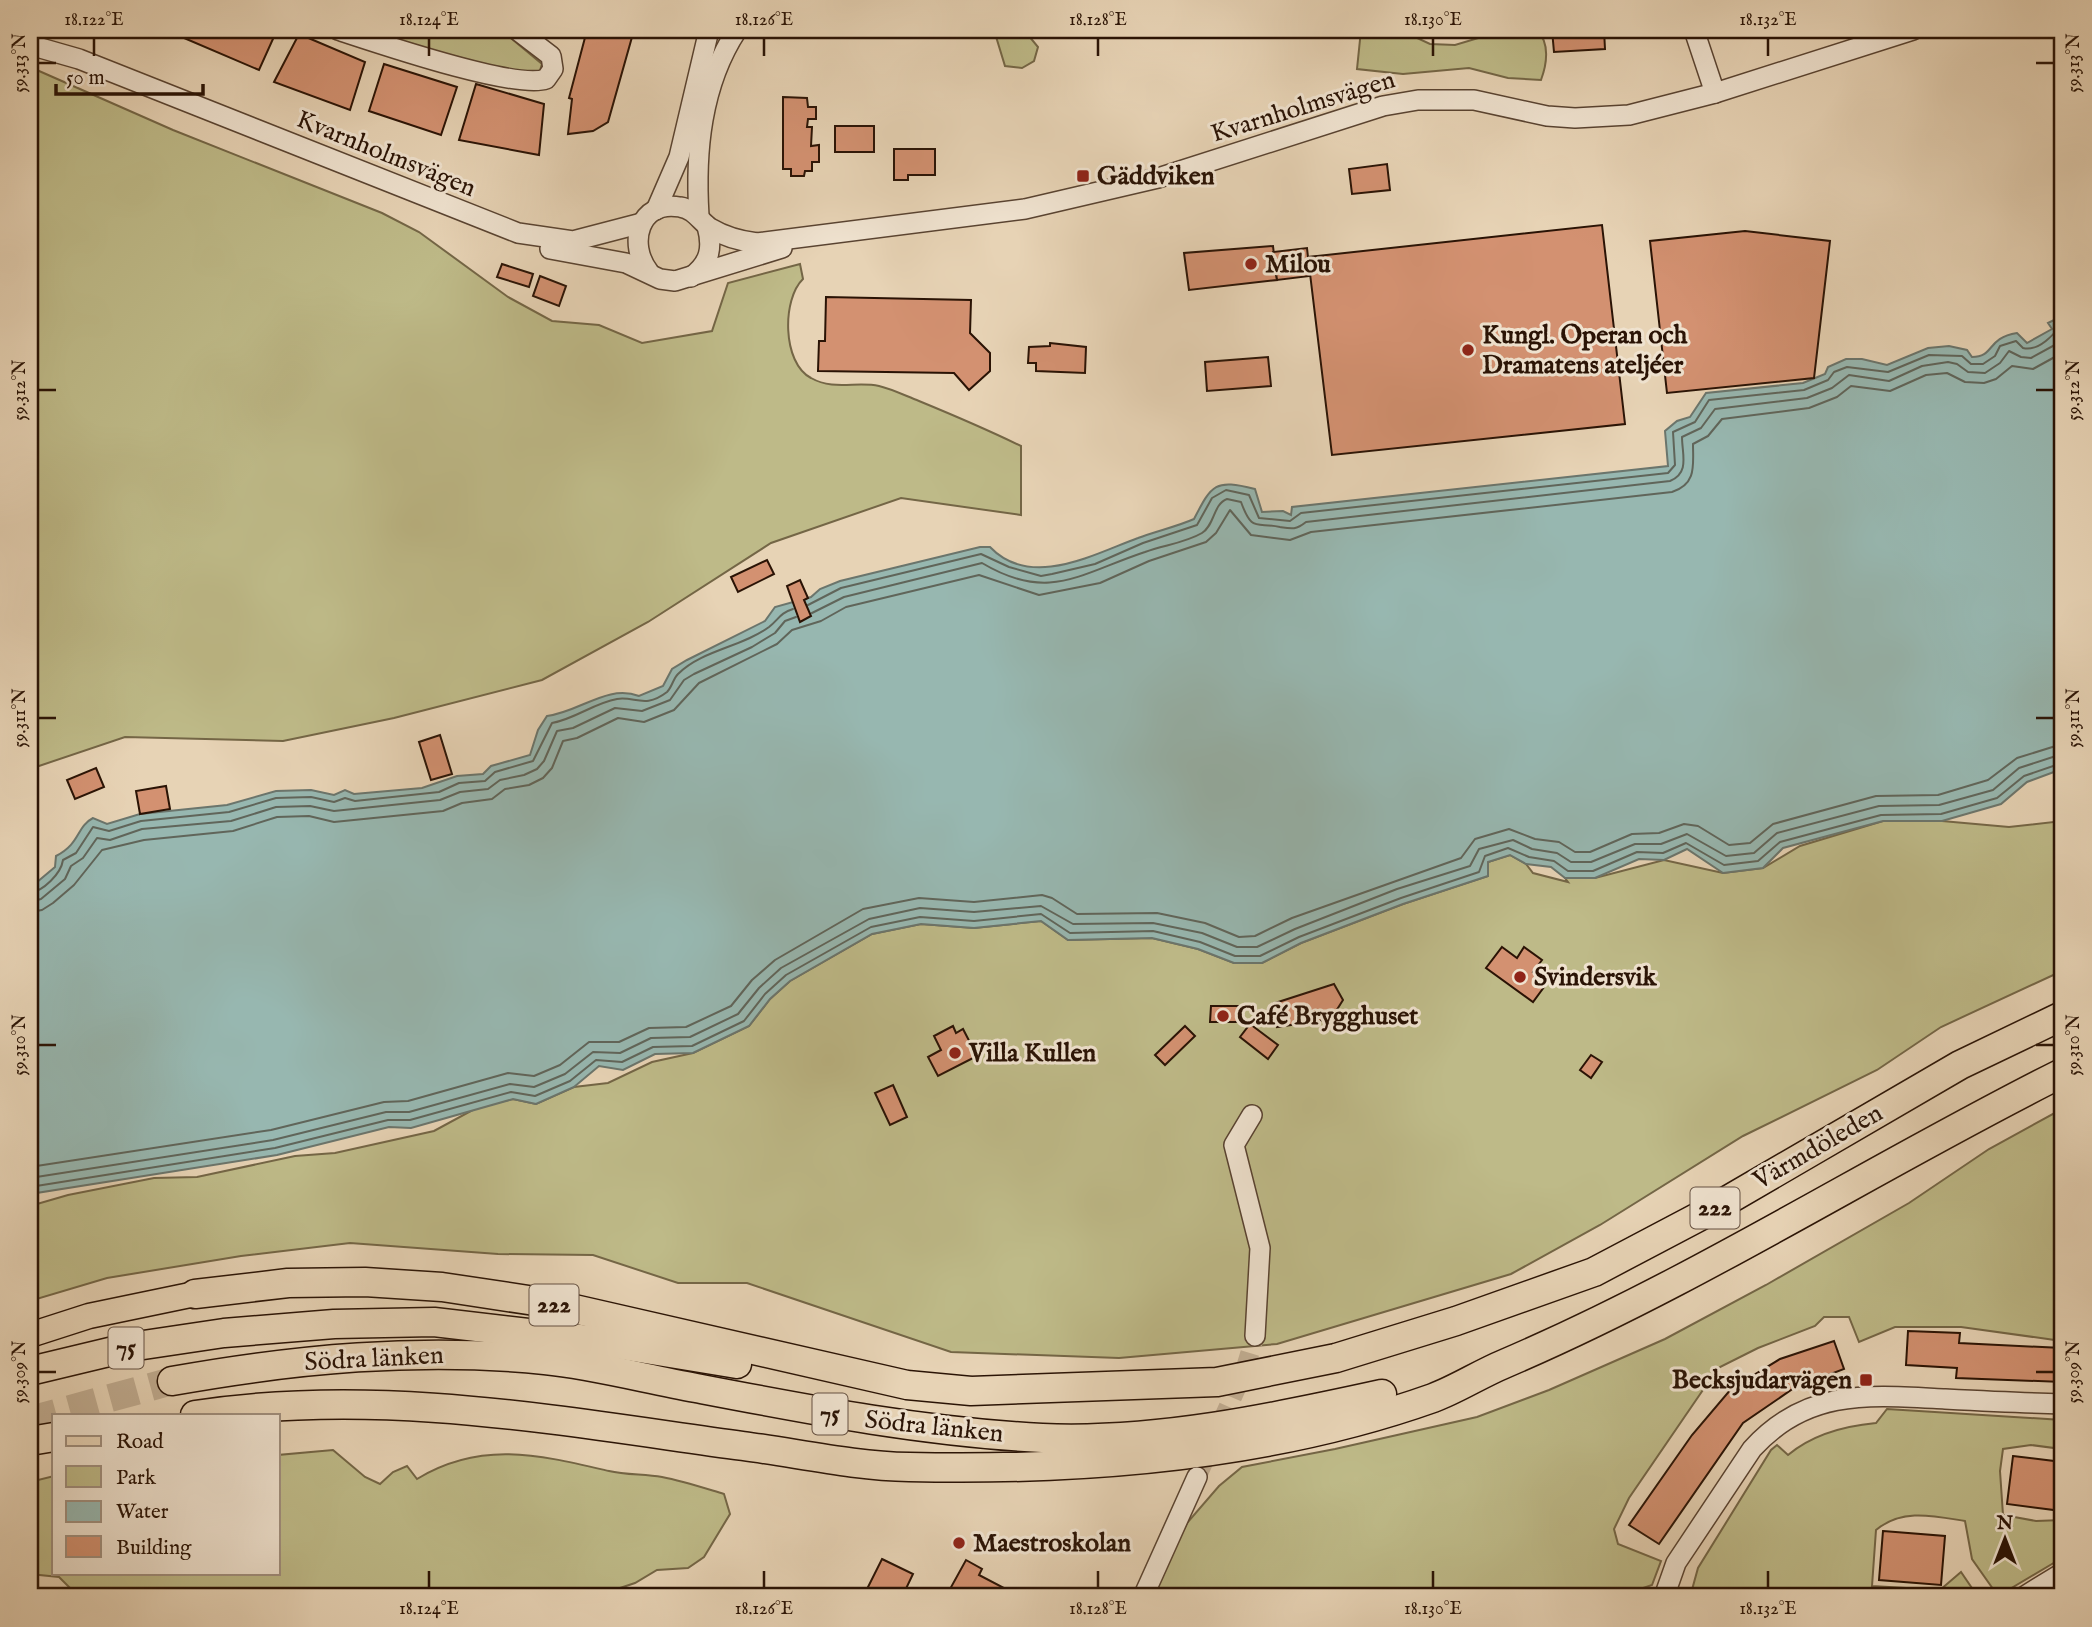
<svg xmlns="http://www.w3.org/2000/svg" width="2092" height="1627" viewBox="0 0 2092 1627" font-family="'IM FELL English',serif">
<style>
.green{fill:#beba88;stroke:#746646;stroke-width:2}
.water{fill:#97b7b0;stroke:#6b756c;stroke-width:2}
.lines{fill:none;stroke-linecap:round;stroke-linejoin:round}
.shore{stroke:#60655a;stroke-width:2}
.building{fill:#d39171;stroke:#2a1305;stroke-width:2}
.minor-tunnel{stroke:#c1ad92;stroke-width:19;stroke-dasharray:19 10;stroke-linecap:butt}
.highway-tunnel{stroke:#c1ad92;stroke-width:28;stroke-dasharray:28 14;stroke-linecap:butt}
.minor-casing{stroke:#594331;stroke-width:22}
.major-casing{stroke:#2a1305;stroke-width:27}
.highway-casing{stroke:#2a1305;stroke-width:31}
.minor{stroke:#efe2cf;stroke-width:19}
.major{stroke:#e7d3b5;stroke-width:24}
.highway{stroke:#e7d3b5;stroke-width:28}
.ticks{fill:none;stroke:#2a1305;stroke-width:2.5}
.poi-dot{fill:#8f2418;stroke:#efe2cf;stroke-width:2.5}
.labels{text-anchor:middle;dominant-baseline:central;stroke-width:6;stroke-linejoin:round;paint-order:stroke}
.shield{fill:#efe2cf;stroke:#655142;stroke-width:2}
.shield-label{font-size:24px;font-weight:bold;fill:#2a1305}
.street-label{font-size:26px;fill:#2a1305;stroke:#efe2cf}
.poi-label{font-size:26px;font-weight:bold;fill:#2a1305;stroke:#efe2cf;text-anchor:start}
.neatline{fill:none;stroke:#2a1305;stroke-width:2.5}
.ticks-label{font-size:18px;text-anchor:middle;fill:#2a1305}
</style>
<rect width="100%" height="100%" fill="#e7d3b5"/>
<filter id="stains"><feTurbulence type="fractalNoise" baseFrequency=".00286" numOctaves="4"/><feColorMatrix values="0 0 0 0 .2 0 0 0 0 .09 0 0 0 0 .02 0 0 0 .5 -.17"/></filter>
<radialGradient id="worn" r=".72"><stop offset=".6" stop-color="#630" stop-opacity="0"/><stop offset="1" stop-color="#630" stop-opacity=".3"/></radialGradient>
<g class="green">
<polygon points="358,30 501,30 542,64 538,77 482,68"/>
<polygon points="994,30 1024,30 1038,47 1034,61 1022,68 1005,66"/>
<path d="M1361 30H1400L1430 44 1455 45 1505 30H1537C1550 43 1547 64 1541 80L1508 78 1469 68 1403 74 1357 69Z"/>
<path d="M30 67 173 130 382 213 419 232 508 297 552 321 599 325 642 343 712 331 728 283 800 264 803 279C782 299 782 363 811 378 834 391 856 381 879 386 892 389 906 396 919 401 953 415 988 430 1021 446V515L901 498 771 543 648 622 542 680 394 718 283 741 125 737 30 769Z"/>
<polygon points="1883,821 1942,821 2009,827 2062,821 2062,971 1941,1027 1877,1070 1743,1136 1600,1225 1511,1274 1277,1344 1119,1358 951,1352 747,1283 678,1283 593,1255 498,1254 350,1243 241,1256 107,1278 30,1301 30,1206 68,1195 154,1178 197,1177 295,1156 335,1153 434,1131 480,1106 513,1099 536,1104 574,1087 608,1083 652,1062 693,1053 749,1026 770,999 790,981 872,934 921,924 974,928 1041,921 1068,940 1152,938 1198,949 1234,963 1262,963 1301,943 1403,904 1488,876 1488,862 1510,855 1526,864 1533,873 1568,882 1565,878 1595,878 1664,860 1723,873 1763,868 1800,846"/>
<polygon points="2062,1109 2062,1341 1961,1327 1895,1327 1859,1342 1849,1317 1824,1317 1815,1326 1758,1348 1718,1368 1629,1498 1614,1529 1618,1544 1661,1561 1652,1585 1617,1597 1150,1597 1187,1523 1219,1486 1242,1467 1335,1449 1477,1417 1549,1390 1665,1339 1766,1285 1909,1203 1989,1149"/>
<path d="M1887 1409 2062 1420V1449L2031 1445 2003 1449 2000 1471 2003 1515 2036 1521 2062 1520V1558L1998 1596 1972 1559 1965 1521C1934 1516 1902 1508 1876 1530L1872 1586 1940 1590 1961 1572 1978 1597H1690L1698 1568 1771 1450 1777 1445 1788 1455C1813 1434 1844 1426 1876 1423Z"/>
<path d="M333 1450 365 1477 380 1484 393 1472 407 1466 417 1479C481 1440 540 1455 609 1471 626 1475 644 1474 662 1477 683 1481 704 1488 724 1494L730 1514 704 1557 688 1568 657 1570 635 1583 593 1597H79L59 1577 30 1574V1482L54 1476V1573H278V1455Z"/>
</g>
<path class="water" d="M2062 316V769L2027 782 2001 804 1942 821H1883L1783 848 1763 868 1723 873 1687 849 1664 860 1639 859 1595 878H1565L1551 867 1526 864 1510 855 1488 862V876L1403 904 1301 943 1262 963H1234L1198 949 1152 938 1068 940 1041 921 974 928 921 924 872 934 790 981 770 999 749 1026 693 1053 655 1054 623 1070 599 1066 574 1087 536 1104 513 1099 411 1128 389 1127 277 1155 30 1194V888L55 867 56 856C81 843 76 827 93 818L107 824 140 814 227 805 276 791 311 790 334 795 345 790 354 794 422 788 457 776 483 774 491 766 530 755 538 730 547 716C580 712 607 684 639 696L663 686 672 669 687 660 765 621 775 607 811 597 820 589 840 581 980 547H990C1031 590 1094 554 1138 538 1156 531 1176 527 1194 519 1212 484 1215 479 1255 489L1262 512 1283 511 1291 515 1292 507 1668 466 1665 431 1677 421 1690 417 1706 393 1803 383 1825 374 1828 367 1846 359H1862L1887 365 1928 348 1949 346 1967 350 1972 357C1995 357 1986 338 2017 333L2027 343 2052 329 2048 323Z"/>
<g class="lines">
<g class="shore">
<path d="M808 605 841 588 981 554 1009 567 1041 576 1052 574 1095 564 1143 543 1197 525 1212 498 1226 490 1249 495 1259 518 1290 521 1301 513 1668 473 1675 465 1673 432 1695 422 1709 400 1804 390 1828 380 1834 372 1847 367 1888 372 1929 355 1962 356 1971 364H1983L1995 356 2000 346 2016 341 2023 348C2039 352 2054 334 2062 324"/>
<path d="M812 613 844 597 982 563C1049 603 1081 573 1145 552 1164 545 1185 543 1202 533 1215 525 1213 504 1227 499L1241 502C1252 532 1255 522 1280 527 1292 529 1296 530 1306 522L1670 481C1690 473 1682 454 1682 437L1701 428 1715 409 1807 398 1832 388 1849 375 1889 381 1922 366 1948 362 1957 364 1968 372 1985 373 2000 363 2009 351 2021 357 2031 358 2062 341"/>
<path d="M30 893C43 891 61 874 63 860L76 853 93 827 109 831 141 821 229 812 276 798 311 797 334 802 345 798 355 801 439 792 459 783 485 781 495 772 533 761 552 723C575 719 594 703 617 699 635 696 645 709 667 692 672 687 673 679 678 674 702 650 742 647 769 627 779 619 780 613 793 609"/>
<polyline points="30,902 41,899 65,879 71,866 83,858 97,838 110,840 142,829 231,821 276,807 310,806 334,811 440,800 460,792 488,789 500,780 524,775 537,769 544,761 557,731 573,728 615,708 642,711 670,700 684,680 694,674 752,647 775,633 785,621 796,617"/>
<path d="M30 912 42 910 53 903 74 885 102 850 144 840 233 831 277 817 309 816 334 822 443 811 462 803 492 799 505 789 529 785 543 778 552 768 563 741 577 738 618 718 644 722 674 710 699 683 777 644 792 630 821 621 846 607 979 575 1039 595 1100 583 1149 561 1206 542 1216 533 1230 510 1251 535 1290 540 1311 532 1672 492C1697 484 1693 465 1693 444L1708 436 1722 419 1809 408 1837 397 1851 386 1890 391 1926 375 1947 373 1965 382 1984 383 1996 379 2012 366 2033 369 2062 353"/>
<polyline points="30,1167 271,1130 384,1102 408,1101 508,1073 534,1076 560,1065 589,1042 619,1042 649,1028 686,1027 731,1006 752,980 775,960 863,909 919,898 974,902 1042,895 1052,898 1077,914 1157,913 1205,923 1239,937 1255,936 1292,918 1461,858 1475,839 1509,829 1535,839 1559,842 1575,852 1590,852 1632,834 1659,833 1684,824 1698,826 1729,845 1750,843 1773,824 1876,796 1938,795 1988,780 2017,758 2062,744"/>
<polyline points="30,1178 273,1140 386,1112 409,1112 510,1084 534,1087 565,1074 593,1052 620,1053 651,1038 690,1037 738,1014 759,988 781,968 869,919 920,908 974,912 1041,906 1073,924 1153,923 1202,933 1237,947 1257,947 1295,929 1397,889 1470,866 1479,849 1513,840 1532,849 1557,853 1571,862 1591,862 1635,844 1661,844 1687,834 1726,856 1754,853 1777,833 1879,806 1939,805 1993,790 2019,768 2062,754"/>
<polyline points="30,1187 275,1148 388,1120 410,1120 511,1092 535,1096 570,1081 596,1060 622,1062 653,1047 692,1046 744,1021 765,994 786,975 871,927 920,917 974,921 1041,914 1070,933 1153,931 1200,942 1235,956 1260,956 1299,937 1401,898 1479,872 1485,856 1508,848 1529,857 1554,861 1568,871 1593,871 1637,852 1663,853 1686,843 1724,865 1758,861 1780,842 1881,815 1941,814 1997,798 2024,776 2062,763"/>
</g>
</g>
<g class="building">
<polygon points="189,30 277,30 259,70 184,38"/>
<polygon points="587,30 634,30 608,122 593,131 568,134 572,99 569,98"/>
<polygon points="1552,30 1604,30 1605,49 1554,52"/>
<polygon points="299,34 365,62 350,110 274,82"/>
<polygon points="384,64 457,87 441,135 369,111"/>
<polygon points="476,84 544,104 539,155 459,140"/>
<polygon points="783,97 807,98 808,107 816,107 816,119 808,119 807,127 812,127 811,146 819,145 819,162 812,162 812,171 805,171 804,176 791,176 791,169 783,169"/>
<rect x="835" y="126" width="39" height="26"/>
<polygon points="894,149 935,149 935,175 908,175 908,180 894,180"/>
<polygon points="1387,164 1390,190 1352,194 1349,169"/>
<polygon points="1602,225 1625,424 1332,455 1308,257"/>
<polygon points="1745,231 1830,241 1814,378 1667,393 1650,241"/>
<polygon points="1273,246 1277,280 1189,290 1184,253"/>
<polygon points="1307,248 1310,276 1277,280 1273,252"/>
<polygon points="502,264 533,274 529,287 497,277"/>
<polygon points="540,276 566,286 559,306 533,296"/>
<polygon points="826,297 971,300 970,333 990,353 990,371 969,390 954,373 818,371 819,341 825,341"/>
<polygon points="1050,343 1086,347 1085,373 1036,371 1036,363 1028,363 1029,347 1050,346"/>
<polygon points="1268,357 1271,386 1207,391 1205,362"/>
<polygon points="767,560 774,574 738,592 731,577"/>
<polygon points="800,580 808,598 804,600 811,616 800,622 787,586"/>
<polygon points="440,735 452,774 431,780 419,742"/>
<polygon points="96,768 104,787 75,799 67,780"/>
<polygon points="166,786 170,809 140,814 136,791"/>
<polygon points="1502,947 1517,958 1524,947 1542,960 1533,972 1547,983 1533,1002 1486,968"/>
<polygon points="1334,984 1343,1000 1331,1019 1277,1027 1272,1004"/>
<polygon points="1211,1006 1240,1006 1239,1022 1210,1022"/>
<polygon points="1250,1024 1278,1045 1268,1059 1240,1037"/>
<polygon points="953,1026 956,1033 963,1029 977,1056 938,1076 928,1057 941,1050 934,1036"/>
<polygon points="1185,1026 1195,1036 1165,1065 1155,1055"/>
<polygon points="1591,1055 1602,1062 1591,1078 1580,1070"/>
<polygon points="893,1085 907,1117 890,1125 875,1093"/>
<polygon points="1908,1331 1960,1333 1959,1343 2062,1348 2062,1382 1956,1378 1957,1368 1906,1365"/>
<polygon points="1834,1341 1844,1369 1794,1388 1743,1423 1659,1544 1629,1525 1692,1435 1731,1389 1780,1359"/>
<polygon points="2013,1456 2062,1462 2062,1511 2007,1504"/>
<polygon points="1883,1531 1945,1536 1941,1585 1879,1580"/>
<polygon points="882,1559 913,1574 902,1597 863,1597"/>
<polygon points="966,1560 982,1569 979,1575 1021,1597 957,1597 959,1594 950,1589"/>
</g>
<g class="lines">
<polyline class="minor-tunnel" points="1197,1477 1245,1369 1255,1336"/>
<polyline class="highway-tunnel" points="30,1423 45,1416 172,1381"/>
<defs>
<g id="minor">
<path d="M338 30C375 42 515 90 546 79L553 69 551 56 517 30"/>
<polyline points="1694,30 1715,93"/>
<polyline points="30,45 79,59 518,233 573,241 642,223"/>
<polyline points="656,210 679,157 709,30"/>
<path d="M699 216C695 152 701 85 737 30"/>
<polyline points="550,249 626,263 660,279 675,281 782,248"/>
<path d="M649 272C627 244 639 200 680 207 694 209 700 221 710 228 725 237 740 241 757 243L1025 209 1158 178 1383 106 1418 100H1474L1547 116 1575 118 1629 115 1715 93 1913 30"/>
<path d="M691 277C710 263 713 248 707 226"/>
<polyline points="1252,1115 1234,1145 1260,1248 1255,1336"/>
<polyline points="1143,1597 1197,1477"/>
<path d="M1664 1597 1676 1563 1752 1449C1807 1388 1870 1395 1945 1399 1984 1401 2023 1403 2062 1404"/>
<polyline points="2023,1597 2062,1573"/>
</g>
<polyline id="major" points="30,1335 89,1316 195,1294"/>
<g id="highway">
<polyline points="195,1294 288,1283 365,1282 442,1287 548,1303 907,1385 971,1391 1217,1382 1336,1358 1456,1321 1594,1272 1704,1214 1960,1065 2062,1016"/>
<polyline points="30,1371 130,1347 224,1333 334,1324 434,1322 597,1341 737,1364"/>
<path d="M172 1381C295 1359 420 1347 545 1360 595 1365 646 1379 696 1388 811 1410 924 1432 1042 1438 1155 1443 1273 1418 1382 1394"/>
<path d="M195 1415C381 1387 559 1421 743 1446 797 1453 854 1466 909 1467 1083 1471 1267 1457 1433 1398 1457 1389 1480 1374 1504 1364 1698 1281 1874 1167 2062 1073"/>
<polyline points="30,1441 54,1437"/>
</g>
</defs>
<use href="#minor" class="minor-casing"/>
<use href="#major" class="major-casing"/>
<use href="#highway" class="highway-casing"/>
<use href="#minor" class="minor"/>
<use href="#major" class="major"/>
<use href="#highway" class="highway"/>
</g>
<path class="ticks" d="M94 38V56M429 38V56M764 38V56M1098 38V56M1433 38V56M1768 38V56M38 63H56M2036 63H2054M38 390H56M2036 390H2054M38 718H56M2036 718H2054M38 1045H56M2036 1045H2054M38 1372H56M2036 1372H2054M429 1571V1588M764 1571V1588M1098 1571V1588M1433 1571V1588M1768 1571V1588"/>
<g class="poi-dot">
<rect x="1076" y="169" width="14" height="14" rx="3.5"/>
<circle cx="1251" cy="264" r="7"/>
<circle cx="1468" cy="350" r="7"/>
<circle cx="1520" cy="977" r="7"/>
<circle cx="1223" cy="1016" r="7"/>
<circle cx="955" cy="1053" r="7"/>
<rect x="1859" y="1373" width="14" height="14" rx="3.5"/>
<circle cx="959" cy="1543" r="7"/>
</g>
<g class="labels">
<g class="shield">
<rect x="1690.5" y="1187.5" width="49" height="41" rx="5"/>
<rect x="529.5" y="1284.5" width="49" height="41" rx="5"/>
<rect x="108.5" y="1327.5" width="35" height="41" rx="5"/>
<rect x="812.5" y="1393.5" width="35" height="41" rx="5"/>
</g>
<g class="shield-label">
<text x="1715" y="1208">222</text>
<text x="554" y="1305">222</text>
<text x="126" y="1348">75</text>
<text x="830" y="1414">75</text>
</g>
<g class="street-label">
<text transform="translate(1303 107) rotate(-17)">Kvarnholmsvägen</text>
<text transform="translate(386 154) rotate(22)">Kvarnholmsvägen</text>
<text transform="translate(1818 1147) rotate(-30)">Värmdöleden</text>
<text transform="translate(374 1359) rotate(-3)">Södra länken</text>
<text transform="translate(934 1427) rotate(6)">Södra länken</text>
</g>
<g class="poi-label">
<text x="1097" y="176">Gäddviken</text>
<text x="1265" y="264">Milou</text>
<text x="1482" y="335">Kungl. Operan och<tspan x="1482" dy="30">Dramatens ateljéer</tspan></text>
<text x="1534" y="977">Svindersvik</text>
<text x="1237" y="1016">Café Brygghuset</text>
<text x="969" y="1053">Villa Kullen</text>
<text x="1852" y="1380" text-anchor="end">Becksjudarvägen</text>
<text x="973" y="1543">Maestroskolan</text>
</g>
</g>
<rect width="2092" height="1627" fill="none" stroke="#e7d3b5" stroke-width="77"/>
<rect x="52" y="1414" width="228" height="161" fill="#efe2cf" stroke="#a08f7e" stroke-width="2"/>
<rect x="66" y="1436" width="35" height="10" fill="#e7d3b5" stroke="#a08f7e" stroke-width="2"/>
<text x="116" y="1448" font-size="21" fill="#2a1305">Road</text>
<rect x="66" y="1466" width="35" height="21" fill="#beba88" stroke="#a08f7e" stroke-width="2"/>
<text x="116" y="1484" font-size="21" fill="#2a1305">Park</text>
<rect x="66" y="1501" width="35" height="21" fill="#97b7b0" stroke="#a08f7e" stroke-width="2"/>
<text x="116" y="1518" font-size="21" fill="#2a1305">Water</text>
<rect x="66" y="1536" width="35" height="21" fill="#d39171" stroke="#a08f7e" stroke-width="2"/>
<text x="116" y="1554" font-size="21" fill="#2a1305">Building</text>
<g transform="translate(2005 1539)" stroke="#efe2cf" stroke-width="5" paint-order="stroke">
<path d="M0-5L12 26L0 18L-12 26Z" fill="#2a1305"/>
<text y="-10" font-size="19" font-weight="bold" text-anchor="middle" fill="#2a1305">N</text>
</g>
<path d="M56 84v10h147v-10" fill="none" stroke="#2a1305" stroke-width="3.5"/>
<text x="66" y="84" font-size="21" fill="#2a1305" stroke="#efe2cf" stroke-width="5" paint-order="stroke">50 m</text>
<rect x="38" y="38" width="2016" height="1550" class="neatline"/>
<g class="ticks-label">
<text x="94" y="25">18.122°E</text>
<text x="429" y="25">18.124°E</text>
<text x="764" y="25">18.126°E</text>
<text x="1098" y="25">18.128°E</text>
<text x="1433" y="25">18.130°E</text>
<text x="1768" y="25">18.132°E</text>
<text transform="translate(19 63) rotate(-90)" y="6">59.313°N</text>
<text transform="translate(2073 63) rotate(-90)" y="6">59.313°N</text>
<text transform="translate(19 390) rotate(-90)" y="6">59.312°N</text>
<text transform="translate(2073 390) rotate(-90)" y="6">59.312°N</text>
<text transform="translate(19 718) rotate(-90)" y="6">59.311°N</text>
<text transform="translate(2073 718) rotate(-90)" y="6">59.311°N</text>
<text transform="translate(19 1045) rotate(-90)" y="6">59.310°N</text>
<text transform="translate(2073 1045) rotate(-90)" y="6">59.310°N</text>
<text transform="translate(19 1372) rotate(-90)" y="6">59.309°N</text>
<text transform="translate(2073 1372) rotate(-90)" y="6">59.309°N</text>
<text x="429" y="1614">18.124°E</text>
<text x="764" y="1614">18.126°E</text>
<text x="1098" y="1614">18.128°E</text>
<text x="1433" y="1614">18.130°E</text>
<text x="1768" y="1614">18.132°E</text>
</g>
<rect width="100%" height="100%" filter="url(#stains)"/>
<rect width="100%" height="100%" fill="url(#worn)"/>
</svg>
